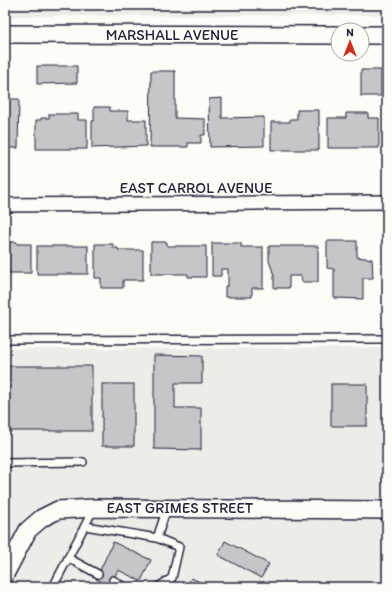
<svg xmlns="http://www.w3.org/2000/svg" width="392" height="592" viewBox="0 0 392 592" font-family="Itim,sans-serif">
<style>
.built{fill:#ecece9}
.building{fill:#c6c6c8;stroke:#22223b}
.lines{fill:none;stroke-linecap:round;stroke-linejoin:round}
.service-casing{stroke:#22223b;stroke-width:10}
.minor-casing{stroke:#22223b;stroke-width:16}
.tertiary-casing{stroke:#22223b;stroke-width:20}
.service{stroke:#fdfcf7;stroke-width:7}
.minor{stroke:#fdfcf7;stroke-width:13}
.tertiary{stroke:#fdfcf7;stroke-width:17}
.labels{text-anchor:middle;dominant-baseline:central;stroke-width:3;stroke-linejoin:round;paint-order:stroke}
.street-label{font-size:15px;fill:#22223b;stroke:#fdfcf7}
</style>
<rect width="100%" height="100%" fill="#fdfcf7"/>
<filter id="ink" filterUnits="userSpaceOnUse"><feTurbulence type="fractalNoise" baseFrequency=".025" numOctaves="2"/><feDisplacementMap in="SourceGraphic" scale="8" xChannelSelector="R" yChannelSelector="G"/><feConvolveMatrix kernelMatrix="1 2 1 2 8 2 1 2 1" color-interpolation-filters="sRGB"/></filter>
<g filter="url(#ink)">
<g class="built">
<polygon points="5,5 387,5 387,15 5,16"/>
<polygon points="385,348 385,525 387,526 387,587 5,587 5,349"/>
</g>
<g class="building">
<polygon points="37,66 77,66 77,83 37,84"/>
<rect x="361" y="70" width="20" height="26"/>
<polygon points="151,71 175,71 175,118 205,119 205,135 201,135 201,143 188,143 188,147 150,147"/>
<polygon points="222,98 222,118 264,117 264,146 210,147 209,99"/>
<polygon points="5,99 19,99 18,148 5,148"/>
<polygon points="94,107 110,107 110,111 128,111 128,120 146,120 146,146 92,148 92,121 94,121"/>
<polygon points="297,110 319,110 319,150 271,150 271,122 290,122 290,119 297,119"/>
<polygon points="346,113 368,113 368,118 379,118 379,148 328,148 328,118 346,118"/>
<polygon points="49,114 78,114 78,120 87,120 87,149 36,149 36,120 41,120 41,118 49,118"/>
<polygon points="327,241 357,241 357,257 372,259 373,278 363,278 363,299 334,298 334,269 327,268"/>
<polygon points="9,242 17,242 17,244 31,244 31,273 5,273 5,244 9,244"/>
<polygon points="151,242 167,242 167,246 206,246 206,277 188,277 188,274 151,274"/>
<polygon points="212,243 241,243 241,247 263,247 263,288 252,288 252,297 225,297 225,286 228,286 228,269 221,269 221,276 212,276"/>
<polygon points="95,244 113,244 113,248 118,248 118,250 143,250 143,280 123,280 123,288 101,288 101,278 95,278"/>
<rect x="37" y="246" width="51" height="28"/>
<polygon points="269,246 318,246 318,282 302,282 301,276 289,276 289,288 274,288 274,275 269,261"/>
<polygon points="154,355 202,356 202,383 175,383 175,408 201,408 201,450 154,449"/>
<rect x="5" y="366" width="87" height="65"/>
<rect x="102" y="384" width="32" height="62"/>
<rect x="331" y="384" width="36" height="42"/>
<polygon points="225,541 269,564 261,578 218,555"/>
<polygon points="113,542 151,560 141,581 118,570 110,586 96,579"/>
<polygon points="191,578 212,587 187,587"/>
</g>
<g class="lines">
<defs>
<g id="service">
<polyline points="5,340 387,339"/>
<polyline points="5,463 83,462"/>
<polyline points="85,526 157,538 179,547 172,578 158,587"/>
<polyline points="157,538 167,508"/>
<polyline points="68,558 98,574"/>
<polyline points="113,580 124,587"/>
<polyline points="53,587 93,510"/>
</g>
<polyline id="minor" points="5,205 387,202"/>
<g id="tertiary">
<polyline points="5,34 338,35"/>
<polyline points="362,35 387,35"/>
<polyline points="5,574 28,530 42,518 58,510 94,508 387,510"/>
</g>
</defs>
<use href="#service" class="service-casing"/>
<use href="#minor" class="minor-casing"/>
<use href="#tertiary" class="tertiary-casing"/>
<use href="#service" class="service"/>
<use href="#minor" class="minor"/>
<use href="#tertiary" class="tertiary"/>
</g>
</g>
<g class="labels">
<g class="street-label">
<text x="172" y="35">MARSHALL AVENUE</text>
<text x="196" y="188">EAST CARROL AVENUE</text>
<text x="180" y="508">EAST GRIMES STREET</text>
</g>
</g>
<rect width="392" height="592" fill="none" stroke="#fdfcf7" stroke-width="20"/>
<rect x="10" y="10" width="372" height="572" fill="none" stroke="#22223b" stroke-width="1.5" filter="url(#ink)"/>
<g transform="translate(350 42)"><circle r="19" fill="#fdfcf7" stroke="#a5a5ac"/>
<path d="M0-3L7 15L0 10L-7 15Z" fill="#c8321e"/>
<text y="-6" font-size="11" font-weight="bold" text-anchor="middle" fill="#22223b">N</text>
</g>
</svg>
